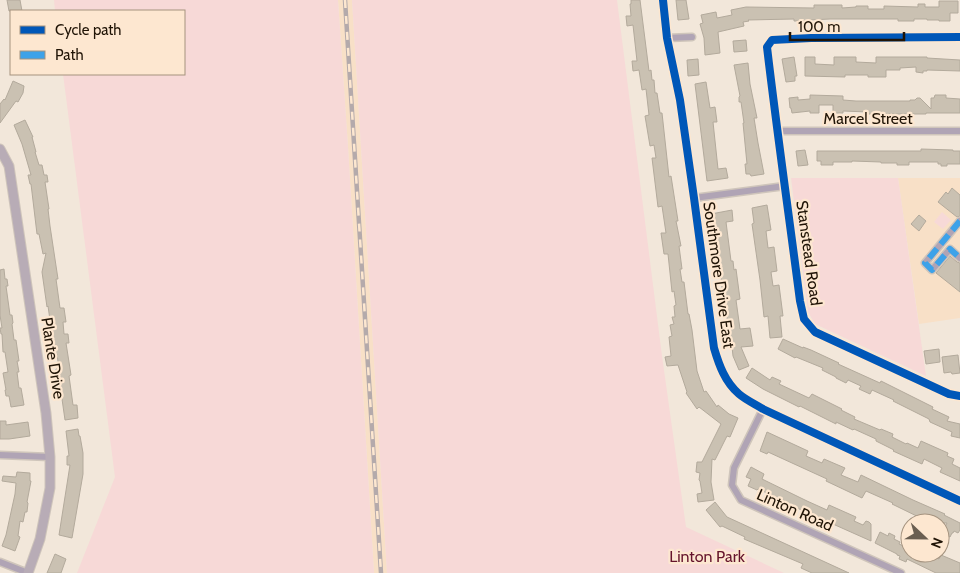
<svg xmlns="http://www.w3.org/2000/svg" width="960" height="573" viewBox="0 0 960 573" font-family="Cabin,sans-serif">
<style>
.built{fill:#f8e0c7}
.green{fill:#f7d9d7}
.building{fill:#cac1b2;stroke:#b3aa9c}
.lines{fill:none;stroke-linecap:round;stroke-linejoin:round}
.street-casing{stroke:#cfc5bb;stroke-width:9}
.secondary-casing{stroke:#cfc5bb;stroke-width:11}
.street{stroke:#b0a4b5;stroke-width:6}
.secondary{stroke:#b8acb6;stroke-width:9}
.rail-casing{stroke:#b4aaab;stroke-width:4.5}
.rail{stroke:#fde7d0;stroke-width:2.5;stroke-dasharray:8;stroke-linecap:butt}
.quiet{stroke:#3da2e9;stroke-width:6;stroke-dasharray:12 6;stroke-linecap:butt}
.cycleway-casing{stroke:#fde7d0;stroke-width:11}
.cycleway{stroke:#0057b8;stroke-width:8}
.labels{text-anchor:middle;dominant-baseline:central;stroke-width:4.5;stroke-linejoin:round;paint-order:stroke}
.street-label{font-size:16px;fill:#201406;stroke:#fde7d0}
.park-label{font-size:16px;fill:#65142c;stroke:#fde7d0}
</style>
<rect width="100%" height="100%" fill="#f2e7da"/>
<g class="built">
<polygon points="338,0 352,0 387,573 374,573 348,147"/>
<polygon points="898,178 960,178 960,318 919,324"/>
</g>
<g class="green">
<polygon points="54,0 338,0 348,147 374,573 77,573 115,477 63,74 184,74 184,11 55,11"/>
<polygon points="352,0 617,0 662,356 686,527 784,573 387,573"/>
<polygon points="791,178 898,178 926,376 815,324 808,312"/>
<polygon points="942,212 951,220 943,229 934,222"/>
</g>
<g class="building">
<polygon points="7,0 20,0 22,11 9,11"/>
<polygon points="631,0 640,0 649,71 651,70 652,80 654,80 655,93 657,93 660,113 662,113 669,177 671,176 678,221 676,221 681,246 679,246 682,269 680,269 682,282 684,282 688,314 689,314 692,330 697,371 704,392 706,391 717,407 718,405 729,414 738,418 730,437 727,436 715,460 712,459 711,482 714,500 698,502 697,494 702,493 700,481 699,480 700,473 696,472 697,462 702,462 721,424 699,407 697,409 686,393 687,392 678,365 667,366 665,357 671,356 669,337 672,336 670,325 674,324 672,317 675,317 674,306 676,305 674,291 672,292 668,254 664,254 661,233 666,233 662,206 658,207 652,158 656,158 654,145 650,146 645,116 649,115 646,89 642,90 639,70 633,71 632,61 637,61 633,25 627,26 626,16 631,16 630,4 631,4"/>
<polygon points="676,0 686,0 689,19 678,20"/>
<polygon points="939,1 958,1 958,13 950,13 950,21 939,21 939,20 927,20 927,19 914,19 914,21 898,21 898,19 830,19 809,20 809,21 794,21 794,19 748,20 749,21 743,22 744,26 718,32 720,53 705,55 704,38 700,24 703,23 701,15 716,12 717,18 732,15 731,10 746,7 814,8 814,5 842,5 842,8 856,7 856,6 868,6 868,9 884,9 884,6 918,7 918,4 925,4 925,7 939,7"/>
<polygon points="746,40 747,51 734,52 733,41"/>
<polygon points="794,57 797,76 795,76 795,81 786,82 782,59"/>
<polygon points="805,57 815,57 815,64 834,65 834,57 856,57 856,62 876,63 876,57 927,57 927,58 960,60 960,71 927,70 927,71 923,71 923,73 916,72 916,67 900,68 900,70 886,70 886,77 868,77 868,75 845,75 845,77 805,76"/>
<polygon points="698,59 699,75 688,76 687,60"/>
<polygon points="748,63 750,84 757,118 754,118 758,143 764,174 751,176 750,174 746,174 745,164 747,164 743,123 744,123 741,102 739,102 739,97 740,96 734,65"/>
<polygon points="13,81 24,86 23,93 18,102 16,101 0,123 0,104 4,99 5,100"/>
<polygon points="706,82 710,108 715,107 717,122 713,122 718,169 726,168 728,178 707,181 695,84"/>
<polygon points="810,95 843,96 843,100 856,101 910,101 910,100 915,100 917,98 920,98 931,109 931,98 934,98 935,95 946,95 946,98 960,99 960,113 926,113 926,114 868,114 868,112 843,111 843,113 833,113 833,105 819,105 819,113 810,113 810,111 792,113 791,108 790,108 789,98 798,97 798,100 810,99"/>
<polygon points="25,120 33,137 32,137 36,152 35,152 39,165 42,165 44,175 47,175 48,182 45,182 49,209 48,209 50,226 58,279 56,279 60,308 64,308 66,322 63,322 64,334 68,334 69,343 66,343 71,375 69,376 73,405 77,405 78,418 65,420 62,399 60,390 59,390 56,369 59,369 57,354 53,355 51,334 52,334 48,306 47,307 42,272 46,253 43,254 39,234 37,234 31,184 30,184 28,175 31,175 22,144 14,125"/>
<polygon points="921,149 953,150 953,151 960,151 960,164 947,164 947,166 941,166 941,164 938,164 938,162 909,162 909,165 897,165 897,163 881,163 881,162 852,161 852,162 833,162 833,165 821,165 821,161 817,161 817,151 921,151"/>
<polygon points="805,150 808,165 798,166 796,151"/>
<polygon points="952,188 960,195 960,216 957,217 938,202 946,192 948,194"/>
<polygon points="767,205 771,230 766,231 768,248 774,247 777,271 771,272 773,286 779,285 783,316 780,316 782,337 770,338 768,316 764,317 760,280 752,224 754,223 752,208"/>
<polygon points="732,210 733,221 726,222 731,261 733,261 734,270 736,269 740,299 736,300 740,329 750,328 753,346 741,347 749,366 739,370 733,356 731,338 729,338 728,330 729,330 722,287 718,246 711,214"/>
<polygon points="919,215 926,221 919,231 911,224"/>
<polygon points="950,256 957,262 960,263 960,292 936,273"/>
<polygon points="4,269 5,279 7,279 8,286 6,286 10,315 12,315 13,323 12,324 14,340 16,340 19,361 17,361 19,372 17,372 19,388 21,388 24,405 11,407 9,396 6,396 5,390 6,390 3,373 8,372 5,352 3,352 2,334 1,334 0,328 2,328 0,315 0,270"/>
<polygon points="783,339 803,348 803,347 811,350 839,363 838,364 880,383 881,381 933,407 932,409 949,417 947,421 960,424 960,438 951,436 952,432 930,422 929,419 893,401 894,400 872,390 870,394 859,389 861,386 848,380 846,383 836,378 836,377 822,370 823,368 796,357 795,358 778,349"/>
<polygon points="939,349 940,362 926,364 924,351"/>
<polygon points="958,355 960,373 952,374 951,372 944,373 942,357"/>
<polygon points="752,368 770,380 772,377 781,381 779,384 809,398 812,394 842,409 841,410 855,417 854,419 880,430 881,429 893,434 892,437 906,444 907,443 918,448 921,441 948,453 947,456 954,459 952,464 960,468 960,481 940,472 942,468 924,459 922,464 893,451 894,450 876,441 876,439 854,429 853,430 836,422 836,424 800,406 799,407 763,389 746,378"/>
<polygon points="0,421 6,421 6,425 28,422 30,436 9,439 0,439"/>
<polygon points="78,429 79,436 80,436 83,453 83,474 72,538 59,535 70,465 67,465 67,456 69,456 66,431"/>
<polygon points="767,432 808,451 806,456 822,463 824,459 845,468 841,475 858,482 861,475 913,500 945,514 944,515 960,523 960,530 958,533 954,531 953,533 952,533 950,537 942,533 947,523 931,523 892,504 893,503 866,491 862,498 826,481 827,479 792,463 768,452 767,454 760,451"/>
<polygon points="751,467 764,474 762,479 807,501 827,510 829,505 856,517 854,521 863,525 866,521 869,522 871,524 871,541 797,508 784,502 785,501 758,489 757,490 748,486 751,479 746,477"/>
<polygon points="17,472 30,473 30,481 31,481 27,502 28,503 27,512 25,512 23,522 20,521 18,536 20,537 15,551 2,546 6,535 15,494 16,483 2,481 3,476 16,477"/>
<polygon points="715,502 727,517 849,573 812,573 801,568 803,564 744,539 745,537 722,526 720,527 706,510"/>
<polygon points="880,532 888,536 889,533 895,536 894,539 900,542 899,544 910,549 910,553 920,553 929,557 930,555 939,559 941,555 960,563 960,573 936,573 907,559 906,562 899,559 900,556 897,555 897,554 875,543"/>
<polygon points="55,554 66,559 61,573 47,573"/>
</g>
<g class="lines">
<defs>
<g id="street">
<path d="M663 0 667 38 680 100 694 198 714 348C719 365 725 382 739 394 746 400 755 404 763 409L960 501"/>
<path d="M960 37 811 38 772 40 767 47C777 132 789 216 800 301L804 319 815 332 949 394 960 396"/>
<polyline points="667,38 692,37"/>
<polyline points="777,131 960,131"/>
<polyline points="694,198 785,186"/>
<polyline points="960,221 925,263 932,270 950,249 960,258"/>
<polyline points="763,409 734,468 732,485 741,500 901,573"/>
<polyline points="0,455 50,457"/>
<polyline points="0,562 28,573"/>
</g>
<polyline id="secondary" points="0,149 9,166 46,413 50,457 50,488 40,539 28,573"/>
</defs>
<use href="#street" class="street-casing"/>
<use href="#secondary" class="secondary-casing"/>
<use href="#street" class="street"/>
<use href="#secondary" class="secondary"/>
<defs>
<polyline id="rail" points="345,0 381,573"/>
</defs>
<use href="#rail" class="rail-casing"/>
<use href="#rail" class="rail"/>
<polyline class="quiet" points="960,221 925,263 932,270 950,249 960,258"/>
<defs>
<g id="cycleway">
<path d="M663 0 667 38 680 100 694 198 714 348C719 365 725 382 739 394 746 400 755 404 763 409L960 501"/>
<path d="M960 37 811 38 772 40 767 47C777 132 789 216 800 301L804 319 815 332 949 394 960 396"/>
</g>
</defs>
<use href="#cycleway" class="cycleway-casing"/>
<use href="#cycleway" class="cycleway"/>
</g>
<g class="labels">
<g class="street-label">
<text x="868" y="118">Marcel Street</text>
<text transform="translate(809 253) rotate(82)">Stanstead Road</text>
<text transform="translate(719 275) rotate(82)">Southmore Drive East</text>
<text transform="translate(53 358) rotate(81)">Plante Drive</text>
<text transform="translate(795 510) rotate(24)">Linton Road</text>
</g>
<g class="park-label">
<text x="707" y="556">Linton Park</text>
</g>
</g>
<rect x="10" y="10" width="175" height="65" fill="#fde7d0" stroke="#a5937f"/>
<rect x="20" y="26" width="25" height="8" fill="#0057b8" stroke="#a5937f"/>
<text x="55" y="35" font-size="15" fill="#201406">Cycle path</text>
<rect x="20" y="51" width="25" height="8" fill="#3da2e9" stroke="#a5937f"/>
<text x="55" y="60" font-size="15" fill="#201406">Path</text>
<g transform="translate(925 538) rotate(112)"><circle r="24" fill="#fde7d0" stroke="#a5937f"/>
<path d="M0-4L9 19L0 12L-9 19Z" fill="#6a5e50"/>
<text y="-8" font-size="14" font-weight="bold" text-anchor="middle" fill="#201406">N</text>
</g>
<path d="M790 32v8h114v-8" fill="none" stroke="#201406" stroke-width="2.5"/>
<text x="798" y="32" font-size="15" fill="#201406" stroke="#fde7d0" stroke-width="4" paint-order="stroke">100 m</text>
</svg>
